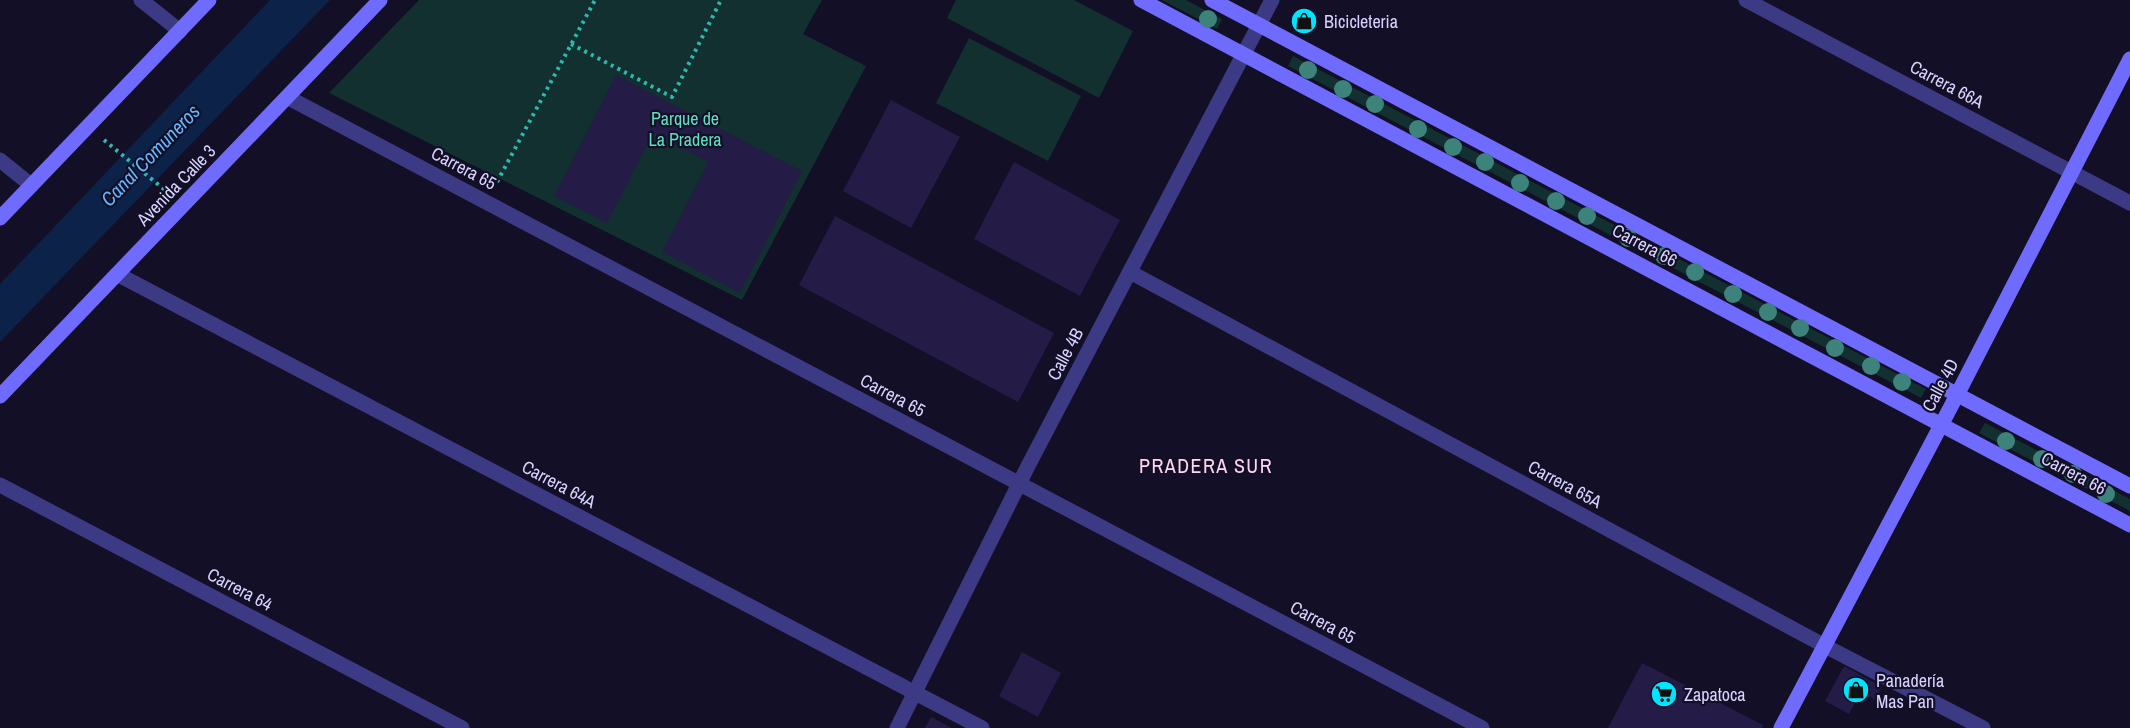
<svg xmlns="http://www.w3.org/2000/svg" width="2130" height="728" viewBox="0 0 2130 728" font-family="'Archivo Narrow',sans-serif">
<style>
.green{fill:#12302f}
.water{fill:#0c2248}
.building{fill:#241b47}
.lines{fill:none;stroke-linecap:round;stroke-linejoin:round}
.path{stroke:#2fb8b0;stroke-width:4;stroke-dasharray:3 4.5;stroke-linecap:butt}
.street{stroke:#3d3a85;stroke-width:15}
.secondary{stroke:#6f6bff;stroke-width:15}
.tree{fill:#3d827b}
.labels{text-anchor:middle;dominant-baseline:central;stroke-width:4.5;stroke-linejoin:round;paint-order:stroke}
.poi-label{font-size:18px;fill:#d9d4ff;stroke:#130f26;text-anchor:start}
.street-label{font-size:18px;fill:#d9d4ff;stroke:#130f26}
.park-label{font-size:18px;fill:#5fe0c0;stroke:#130f26}
.water-label{font-size:20px;font-style:italic;fill:#62b6ff;stroke:#130f26}
.neighbourhood-label{font-size:20px;letter-spacing:1.5px;fill:#ffd6f0;stroke:#130f26}
</style>
<rect width="100%" height="100%" fill="#130f26"/>
<g class="green">
<polygon points="419,0 822,0 803,34 866,66 742,300 329,93"/>
<polygon points="956,0 1074,0 1133,31 1099,98 947,18"/>
<polygon points="1162,0 1186,0 1222,19 1217,29"/>
<polygon points="969,38 1081,96 1048,161 936,103"/>
<polygon points="1293,56 1926,389 1921,398 1288,66"/>
<polygon points="1985,423 2130,499 2130,511 1979,433"/>
</g>
<polygon class="water" points="270,0 330,0 0,342 0,284"/>
<g class="building">
<polygon points="616,75 802,171 740,293 662,252 708,162 653,133 607,223 554,196"/>
<polygon points="891,100 960,137 911,228 843,191"/>
<polygon points="1014,162 1120,220 1080,296 974,239"/>
<polygon points="835,216 1054,333 1018,402 799,285"/>
<polygon points="1022,652 1061,673 1038,717 999,696"/>
<polygon points="1642,663 1763,725 1762,728 1608,728"/>
<polygon points="1844,666 1882,687 1875,700 1861,692 1849,714 1825,701"/>
<polygon points="931,717 952,728 925,728"/>
</g>
<g class="lines">
<g class="path">
<polyline points="571,44 672,97 721,0"/>
<polyline points="104,140 165,190"/>
<polyline points="497,182 595,0"/>
</g>
<g class="street">
<polyline points="141,0 180,31"/>
<polyline points="1746,0 2130,203"/>
<polyline points="287,97 1482,728"/>
<polyline points="0,160 31,185"/>
<polyline points="1130,272 1825,646 1983,728"/>
<polyline points="117,274 982,728"/>
<polyline points="0,485 462,728"/>
<polyline points="897,728 1028,466 1272,0"/>
</g>
<g class="secondary">
<polyline points="1141,0 2130,525"/>
<polyline points="1212,0 2130,486"/>
<polyline points="0,218 209,0"/>
<polyline points="0,396 380,0"/>
<polyline points="1781,728 1957,395 2130,59"/>
</g>
</g>
<g class="tree">
<circle cx="1208" cy="19" r="9"/>
<circle cx="1308" cy="70" r="9"/>
<circle cx="1343" cy="89" r="9"/>
<circle cx="1375" cy="104" r="9"/>
<circle cx="1418" cy="129" r="9"/>
<circle cx="1453" cy="147" r="9"/>
<circle cx="1485" cy="162" r="9"/>
<circle cx="1520" cy="183" r="9"/>
<circle cx="1556" cy="201" r="9"/>
<circle cx="1587" cy="216" r="9"/>
<circle cx="1628" cy="238" r="9"/>
<circle cx="1664" cy="256" r="9"/>
<circle cx="1695" cy="272" r="9"/>
<circle cx="1733" cy="294" r="9"/>
<circle cx="1768" cy="312" r="9"/>
<circle cx="1800" cy="328" r="9"/>
<circle cx="1835" cy="348" r="9"/>
<circle cx="1871" cy="366" r="9"/>
<circle cx="1902" cy="382" r="9"/>
<circle cx="2006" cy="441" r="9"/>
<circle cx="2042" cy="459" r="9"/>
<circle cx="2073" cy="474" r="9"/>
<circle cx="2106" cy="494" r="9"/>
</g>
<defs>
<symbol id="shop-disc" viewBox="-11 -11 22 22"><circle r="9.5" fill="#00e5ff" stroke="#130f26"/><path d="M-5-2.5h2.3a2.7 3.5 0 0 1 5.4 0H5L5.5 6h-11ZM-1.5-2.5h3a1.5 2.3 0 0 0-3 0Z" fill="#111"/></symbol>
<symbol id="supermarket-disc" viewBox="-11 -11 22 22"><circle r="9.5" fill="#00e5ff" stroke="#130f26"/><path d="M-6-5.5h2.5l.6 2H6L4.5 2H-2.5L-4.4-4H-6ZM-1.5 3.2a1.3 1.3 0 1 0 .1 0ZM3 3.2a1.3 1.3 0 1 0 .1 0Z" fill="#111"/></symbol>
</defs>
<g fill-rule="evenodd">
<use href="#shop-disc" x="1289" y="6" width="30" height="30"/>
<use href="#shop-disc" x="1841" y="675" width="30" height="30"/>
<use href="#supermarket-disc" x="1649" y="679" width="30" height="30"/>
</g>
<g class="labels">
<g class="poi-label">
<text x="1324" y="21">Bicicleteria</text>
<text x="1876" y="680">Panadería<tspan x="1876" dy="21">Mas Pan</tspan></text>
<text x="1684" y="694">Zapatoca</text>
</g>
<g class="street-label">
<text transform="translate(1947 84) rotate(28)">Carrera 66A</text>
<text transform="translate(464 168) rotate(28)">Carrera 65</text>
<text transform="translate(176 185) rotate(-46)">Avenida Calle 3</text>
<text transform="translate(1645 245) rotate(28)">Carrera 66</text>
<text transform="translate(1065 354) rotate(-62)">Calle 4B</text>
<text transform="translate(1940 385) rotate(-62)">Calle 4D</text>
<text transform="translate(893 395) rotate(28)">Carrera 65</text>
<text transform="translate(2074 473) rotate(28)">Carrera 66</text>
<text transform="translate(559 484) rotate(28)">Carrera 64A</text>
<text transform="translate(1565 484) rotate(28)">Carrera 65A</text>
<text transform="translate(240 589) rotate(28)">Carrera 64</text>
<text transform="translate(1323 622) rotate(28)">Carrera 65</text>
</g>
<g class="park-label">
<text x="685" y="118">Parque de<tspan x="685" dy="21">La Pradera</tspan></text>
</g>
<g class="water-label">
<text transform="translate(150 155) rotate(-46)">Canal Comuneros</text>
</g>
<g class="neighbourhood-label">
<text x="1206" y="465">PRADERA SUR</text>
</g>
</g>
</svg>
